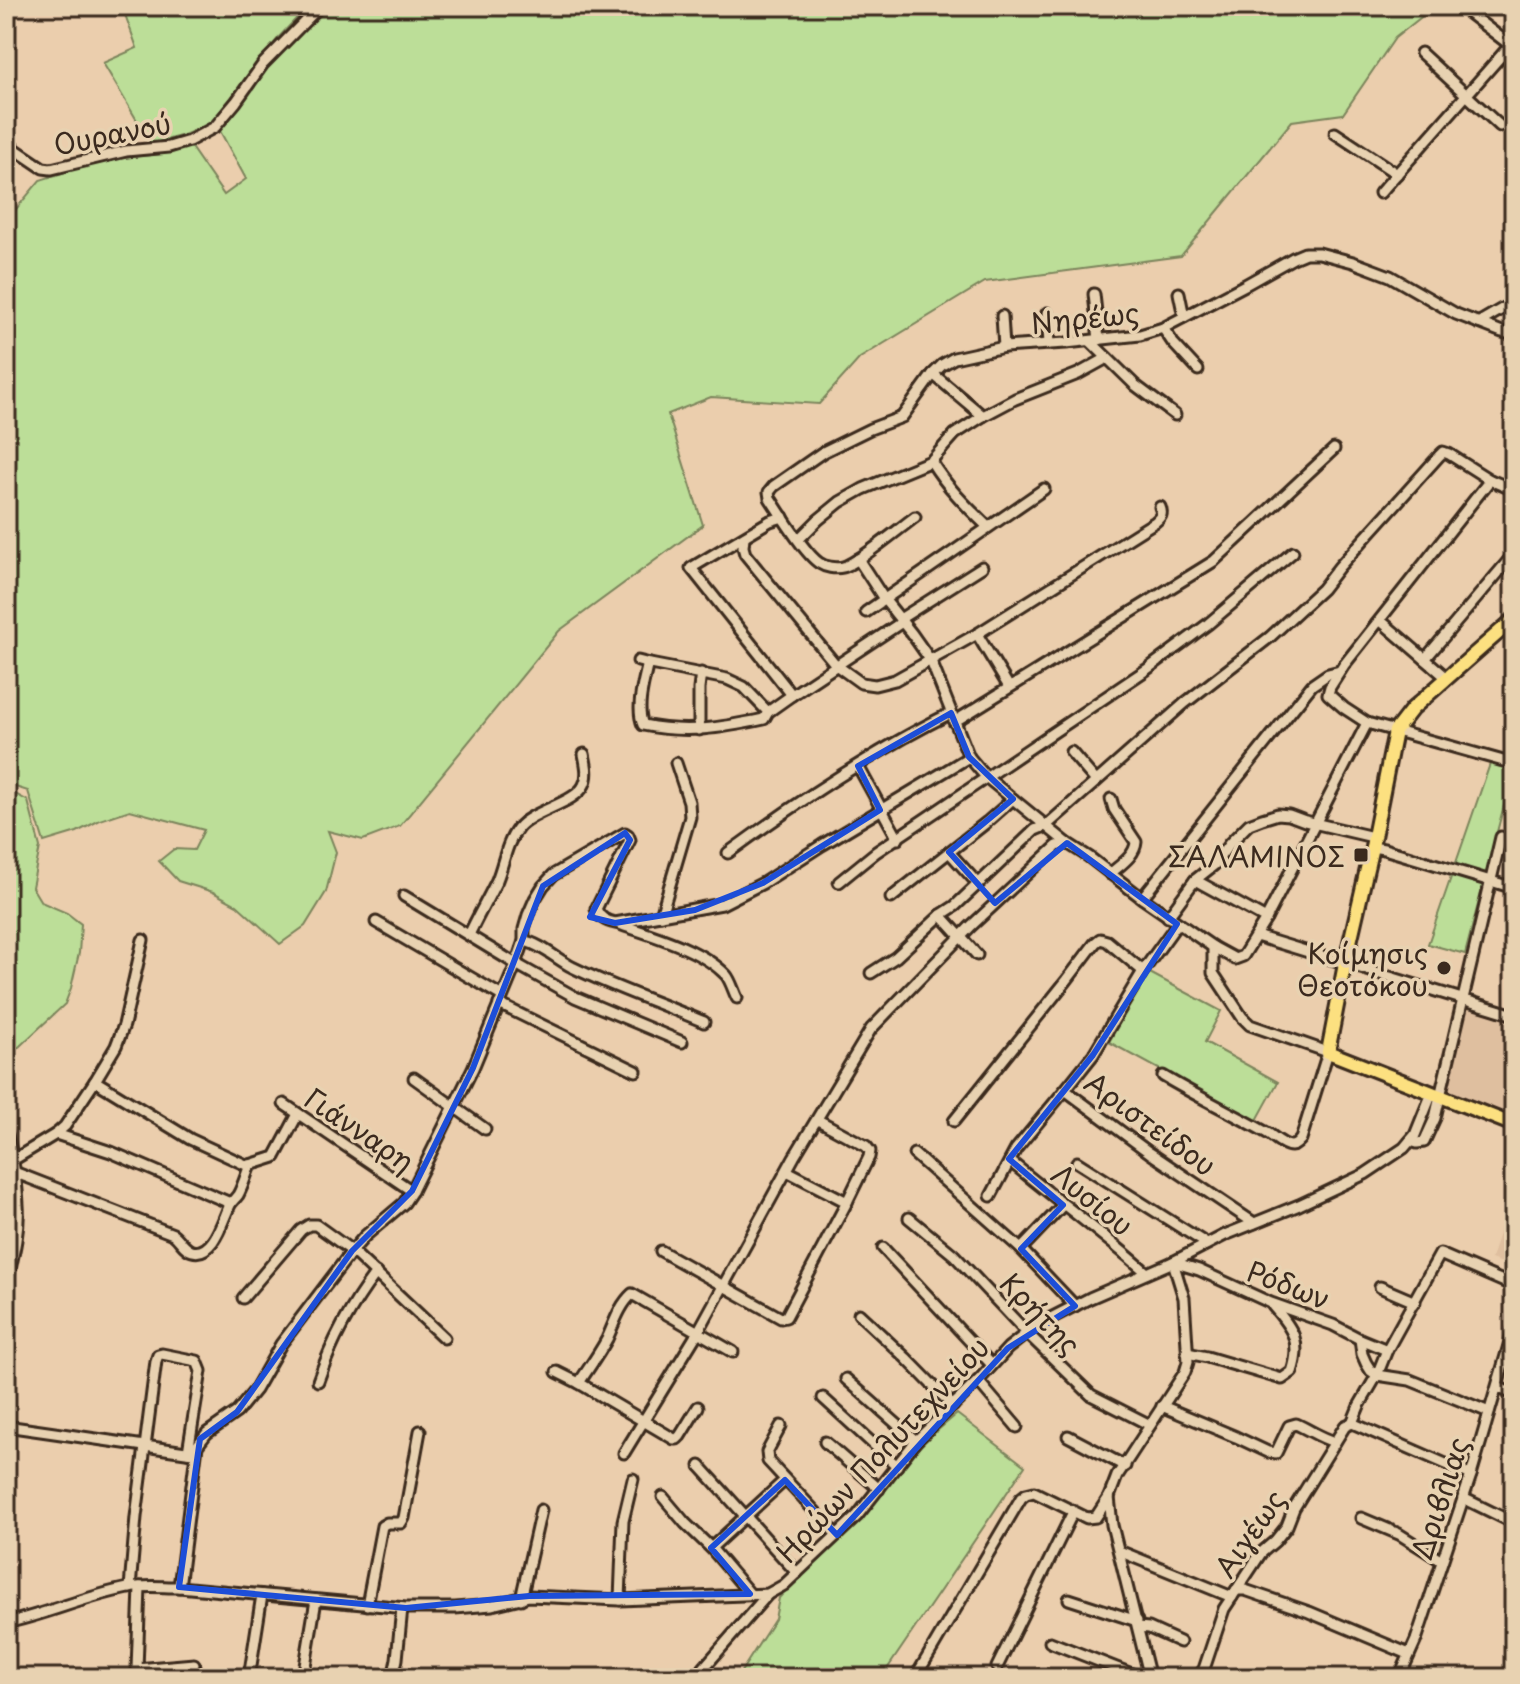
<svg xmlns="http://www.w3.org/2000/svg" width="1520" height="1684" viewBox="0 0 1520 1684" font-family="'Playpen Sans',sans-serif">
<style>
.built{fill:#dfbf9f}
.green{fill:#bcde98;stroke:#7c845b;stroke-width:2}
.lines{fill:none;stroke-linecap:round;stroke-linejoin:round}
.minor-casing{stroke:#3b2a1e;stroke-width:15}
.major-casing{stroke:#3b2a1e;stroke-width:18}
.minor{stroke:#e8d2b1;stroke-width:9}
.major{stroke:#fce080;stroke-width:12}
.marked{fill:none;stroke:#1d4ed8;stroke-width:6;stroke-linejoin:round}
.poi-dot{fill:#3b2a1e;stroke:#e8d2b1;stroke-width:3}
.labels{text-anchor:middle;dominant-baseline:central;stroke-width:7;stroke-linejoin:round;paint-order:stroke}
.street-label{font-size:28px;fill:#3b2a1e;stroke:#e8d2b1}
.poi-label{font-size:28px;fill:#3b2a1e;stroke:#e8d2b1;text-anchor:end}
</style>
<rect width="100%" height="100%" fill="#ebcead"/>
<filter id="ink" filterUnits="userSpaceOnUse"><feTurbulence type="fractalNoise" baseFrequency=".0125" numOctaves="2"/><feDisplacementMap in="SourceGraphic" scale="16" xChannelSelector="R" yChannelSelector="G"/><feConvolveMatrix kernelMatrix="1 2 1 2 8 2 1 2 1" color-interpolation-filters="sRGB"/></filter>
<g filter="url(#ink)">
<g class="built">
<polygon points="1467,1006 1514,1020 1514,1122 1444,1093"/>
<polygon points="1513,1187 1514,1187 1514,1267 1491,1259"/>
</g>
<g class="green">
<polygon points="122,6 308,6 279,37 210,124 184,135 151,144 103,63 137,48"/>
<polygon points="327,6 1435,6 1395,38 1343,114 1292,121 1181,256 985,282 860,358 819,404 711,397 668,414 703,525 559,631 400,826 363,840 328,831 336,852 326,892 305,926 280,944 237,905 213,892 178,881 159,861 174,849 194,850 204,830 130,810 100,820 77,832 44,842 28,791 6,784 6,221 40,180 103,160 169,153 190,146 224,195 246,179 220,131 266,69"/>
<polygon points="1491,761 1514,767 1465,954 1428,944"/>
<polygon points="10,791 28,801 40,847 32,887 41,902 67,913 81,924 79,953 71,988 65,1004 6,1059 6,794"/>
<polygon points="1148,972 1221,1011 1205,1042 1278,1082 1256,1122 1109,1042"/>
<polygon points="957,1414 1025,1466 881,1678 737,1678 775,1619 779,1598 925,1441"/>
</g>
<g class="lines">
<defs>
<g id="minor">
<polyline points="1462,8 1514,48"/>
<polyline points="1421,53 1500,126"/>
<polyline points="1335,133 1397,174"/>
<polyline points="6,143 43,168 51,169 126,151 169,147 189,141 215,127 236,102 263,64 320,6"/>
<polyline points="1380,193 1514,41"/>
<polyline points="1179,293 1184,317"/>
<polyline points="1094,294 1099,340"/>
<polyline points="1047,313 1049,344"/>
<polyline points="1002,316 1004,347"/>
<polyline points="1478,323 1514,302"/>
<polyline points="1163,328 1173,343 1198,370"/>
<polyline points="1090,341 1135,385 1175,415"/>
<polyline points="983,416 1015,399 1078,374 1107,358"/>
<path d="M931 461C947 487 966 506 988 527"/>
<polyline points="1490,480 1344,665 1330,687 1328,694 1344,708 1367,723 1514,764"/>
<polyline points="783,517 770,521 691,568 792,695 902,622"/>
<path d="M915 517C900 528 858 563 843 567 835 569 825 567 819 563 804 553 780 513 770 498L769 492 774 486 823 452 870 429 902 417 933 374 942 365 954 358 1004 347 1066 343 1140 335 1163 328 1245 285 1293 258 1305 253H1319L1353 262 1390 276 1456 314 1502 332 1514 335"/>
<polyline points="744,537 743,547 745,554 836,665 861,683 875,685 895,680 977,634"/>
<polyline points="799,539 818,520 840,502 863,489 931,461 955,434 983,416 933,374"/>
<polyline points="858,559 884,599 912,634 931,661 969,757 986,777 1067,843 1089,857 1142,898 1213,947 1235,959 1243,956 1266,919 1367,723"/>
<polyline points="866,612 1044,489"/>
<polyline points="900,619 982,567"/>
<polyline points="1381,621 1425,659"/>
<polyline points="638,661 650,664"/>
<polyline points="1447,678 1425,659 1514,554"/>
<path d="M1009 687 977 634 1155 522C1161 517 1163 514 1160 507"/>
<path d="M768 712 764 719C721 728 687 734 643 725 636 709 643 684 647 667L650 664 727 679 744 687 768 712 792 695"/>
<polyline points="954,722 1214,561 1334,449"/>
<polyline points="699,730 699,689 701,673"/>
<polyline points="1071,752 1096,781"/>
<polyline points="858,766 898,839"/>
<polyline points="1372,847 1384,849 1514,888"/>
<polyline points="949,852 978,884"/>
<path d="M728 853C799 801 872 752 951 713"/>
<path d="M1110 874C1120 865 1135 856 1136 842L1114 809 1111 799"/>
<polyline points="1195,880 1266,919"/>
<polyline points="839,882 876,852 1146,670 1208,624 1293,552"/>
<polyline points="404,896 516,964 575,997 682,1042"/>
<polyline points="891,898 987,822 1013,799"/>
<polyline points="1142,898 1312,685 1328,674 1340,671"/>
<polyline points="661,915 690,817 689,802 676,763"/>
<polyline points="941,915 955,906 1035,830 1047,825 1185,703 1270,637 1322,589 1339,567 1439,456 1443,452 1449,454 1490,480 1514,490"/>
<polyline points="1168,917 1195,880 1214,865 1230,843 1249,824 1262,819 1278,814 1289,815 1305,821 1373,837"/>
<polyline points="376,922 502,996"/>
<path d="M619 924C651 935 702 949 726 975 731 981 733 990 737 998"/>
<polyline points="1177,924 1143,971 1093,1055 1065,1090 1150,1153 1254,1223"/>
<path d="M469 935C477 917 488 899 497 880 504 863 506 843 518 828 531 811 576 803 584 785 589 776 586 764 584 754"/>
<polyline points="1256,936 1514,1015"/>
<path d="M524 941C539 943 557 959 572 967 615 988 660 1003 704 1022"/>
<polyline points="871,973 896,957 941,915 977,955"/>
<polyline points="499,1004 636,1071"/>
<path d="M1163 1076C1198 1097 1234 1114 1269 1134 1275 1138 1284 1146 1291 1146 1296 1146 1298 1142 1301 1139L1328 1052 1250 1025 1242 1017 1213 973V947"/>
<polyline points="414,1078 485,1129"/>
<polyline points="95,1081 190,1139 246,1165 250,1165 275,1157 298,1114"/>
<polyline points="284,1104 412,1191"/>
<polyline points="954,1121 1067,980 1095,943 1100,939 1107,941 1143,971"/>
<path d="M6 1130C12 1154 17 1179 18 1205 20 1232 12 1260 6 1286"/>
<polyline points="56,1134 111,1152 230,1203"/>
<polyline points="1410,1141 1417,1143 1424,1142 1435,1118 1501,837"/>
<polyline points="914,1154 1021,1249 1075,1306"/>
<polyline points="6,1160 13,1160 56,1134 65,1126 95,1081 116,1046 124,1025 143,940"/>
<path d="M1010 1161C1055 1199 1103 1233 1147 1273"/>
<polyline points="1077,1162 1207,1244"/>
<polyline points="787,1171 847,1202 869,1157 870,1151 866,1146 818,1120"/>
<path d="M14 1172 173 1234C180 1239 184 1249 192 1251 214 1257 223 1218 230 1205 232 1201 235 1199 238 1195 243 1186 246 1175 250 1165"/>
<polyline points="991,1196 1016,1149 1065,1090"/>
<polyline points="909,1218 954,1255 1027,1333 1091,1395 1150,1425"/>
<polyline points="883,1248 992,1365"/>
<polyline points="1021,1249 1063,1205"/>
<polyline points="661,1251 781,1318 786,1317 847,1202"/>
<polyline points="1173,1262 1199,1270 1271,1303 1333,1325 1360,1339 1387,1350"/>
<polyline points="1380,1287 1415,1302"/>
<polyline points="243,1298 301,1230 309,1225 316,1225 352,1251 444,1338"/>
<polyline points="859,1314 906,1358 953,1406"/>
<polyline points="1360,1339 1362,1354 1366,1363 1371,1371 1377,1375 1410,1380 1489,1412"/>
<path d="M1187 1353 1207 1357 1282 1379 1292 1372C1302 1342 1293 1329 1273 1306"/>
<polyline points="557,1372 579,1383"/>
<polyline points="846,1379 916,1441"/>
<path d="M318 1381C332 1341 350 1307 376 1273"/>
<polyline points="978,1381 1017,1427"/>
<polyline points="1498,1387 1514,1395"/>
<polyline points="823,1398 897,1466"/>
<path d="M1162 1406 1236 1437 1268 1452 1276 1453 1289 1426 1296 1424C1310 1430 1320 1438 1335 1442"/>
<path d="M698 1407 680 1436 677 1439H674L579 1383C588 1369 599 1354 607 1339 614 1324 619 1306 632 1294L733 1352"/>
<polyline points="1352,1423 1359,1406 1377,1375 1387,1350 1440,1254 1514,1286"/>
<polyline points="1352,1423 1471,1475"/>
<polyline points="6,1426 193,1453"/>
<polyline points="781,1426 767,1452 768,1461 837,1535"/>
<polyline points="1068,1436 1125,1466"/>
<polyline points="825,1442 879,1489"/>
<polyline points="624,1453 698,1332 794,1157 871,1029 970,927 1057,846 1067,843"/>
<polyline points="700,1466 797,1573"/>
<polyline points="663,1497 685,1523 711,1548 750,1594"/>
<polyline points="1109,1497 1112,1525 1150,1678"/>
<polyline points="1463,1498 1514,1523"/>
<polyline points="1361,1518 1399,1534 1442,1561"/>
<polyline points="711,1548 785,1480"/>
<polyline points="1119,1551 1232,1597"/>
<polyline points="140,1587 137,1669 194,1664"/>
<path d="M179 1587 197 1446 207 1433 237 1412 255 1390 281 1344 352 1251 365 1236 404 1203 412 1191 473 1068 516 964 524 941V929L528 915 535 899 543 886 553 875 625 833 628 835 630 840 596 909C600 918 606 921 615 923L722 904 763 883 822 845 969 757"/>
<polyline points="130,1588 136,1517 156,1361 158,1355 162,1354 197,1361 201,1371 188,1452"/>
<polyline points="1236,1590 1245,1590 1309,1612 1409,1654"/>
<polyline points="521,1599 541,1510"/>
<polyline points="1069,1599 1137,1621"/>
<polyline points="620,1600 623,1521 633,1479"/>
<polyline points="367,1605 382,1526 387,1523 401,1523 404,1518 420,1431"/>
<path d="M6 1623C47 1614 87 1596 128 1588 144 1585 162 1587 179 1587L406 1608H455L492 1605 529 1596 620 1600 768 1594 784 1585 857 1516 916 1441 978 1381 1008 1348 1027 1333 1047 1320 1090 1298 1173 1262 1225 1235 1299 1205 1365 1174 1404 1148 1415 1135 1432 1093"/>
<polyline points="1138,1627 1149,1628 1180,1642"/>
<polyline points="1050,1642 1142,1678"/>
<polyline points="997,1667 1073,1512"/>
<polyline points="918,1672 931,1678"/>
<polyline points="1401,1672 1414,1678"/>
<polyline points="249,1678 262,1595"/>
<polyline points="303,1678 316,1600"/>
<polyline points="393,1678 397,1659 402,1608"/>
<polyline points="695,1678 768,1594"/>
<polyline points="915,1678 1021,1498 1026,1494 1034,1492 1087,1518 1096,1517 1109,1497 1117,1476 1185,1372 1188,1362 1184,1298 1173,1262"/>
<polyline points="1197,1678 1204,1669 1224,1609 1261,1553 1275,1541 1287,1526 1294,1508 1345,1426 1352,1423"/>
<polyline points="1399,1678 1416,1640 1471,1475 1514,1328"/>
</g>
<polyline id="major" points="1514,619 1412,709 1395,731 1372,847 1345,964 1328,1052 1514,1125"/>
</defs>
<use href="#minor" class="minor-casing"/>
<use href="#major" class="major-casing"/>
<use href="#minor" class="minor"/>
<use href="#major" class="major"/>
</g>
</g>
<path class="marked" d="M951 713 969 757 1013 799 949 852 995 903 1067 843 1177 924 1093 1055 1009 1159 1063 1205 1021 1249 1075 1306 1008 1348 837 1535 785 1480 711 1548 750 1594 529 1596 406 1608 179 1587 200 1439 237 1412 352 1251 412 1191 473 1068 543 886 625 833 630 840 590 917 615 923 695 910 763 883 880 810 858 766Z"/>
<g class="poi-dot">
<rect x="1353" y="847" width="16" height="16" rx="4"/>
<circle cx="1444" cy="968" r="8"/>
</g>
<g class="labels">
<g class="street-label">
<text transform="translate(112 133) rotate(-11)">Ουρανού</text>
<text transform="translate(1085 317) rotate(-6)">Νηρέως</text>
<text transform="translate(1151 1123) rotate(36)">Αριστείδου</text>
<text transform="translate(360 1129) rotate(34)">Γιάνναρη</text>
<text transform="translate(1093 1199) rotate(39)">Λυσίου</text>
<text transform="translate(1289 1284) rotate(21)">Ρόδων</text>
<text transform="translate(1041 1313) rotate(46)">Κρήτης</text>
<text transform="translate(882 1449) rotate(-47)">Ηρώων Πολυτεχνείου</text>
<text transform="translate(1439 1498) rotate(-72)">Δριβλιας</text>
<text transform="translate(1249 1533) rotate(-55)">Αιγέως</text>
</g>
<g class="poi-label">
<text x="1345" y="855">ΣΑΛΑΜΙΝΟΣ</text>
<text x="1428" y="952">Κοίμησις<tspan x="1428" dy="32">Θεοτόκου</tspan></text>
</g>
</g>
<rect width="1520" height="1684" fill="none" stroke="#e8d2b1" stroke-width="32"/>
<rect x="16" y="16" width="1488" height="1652" fill="none" stroke="#3b2a1e" stroke-width="3" filter="url(#ink)"/>
</svg>
